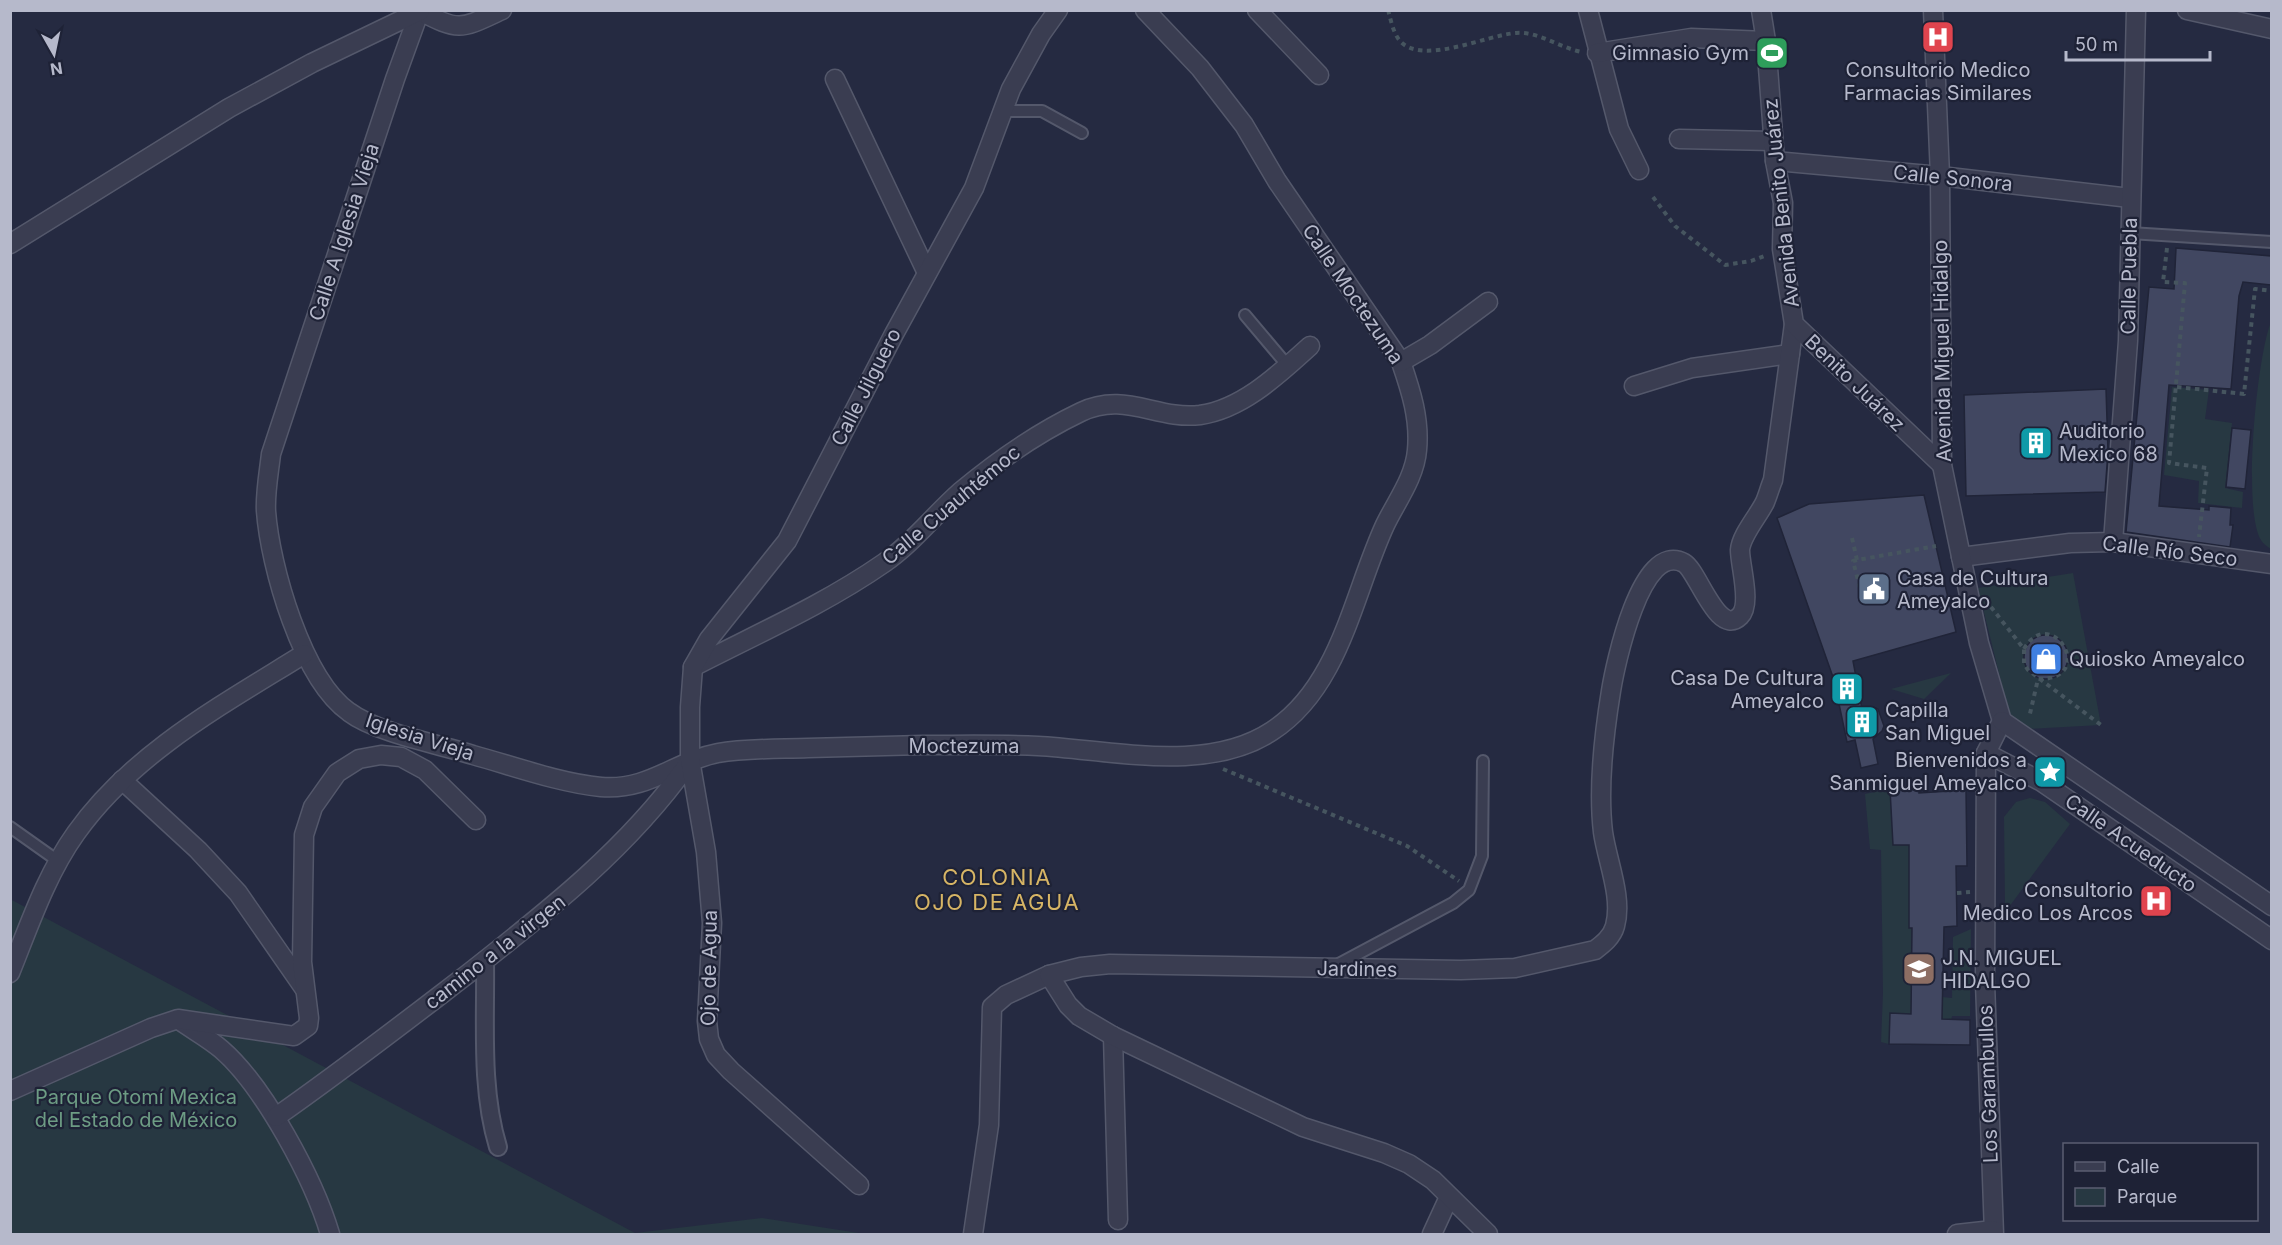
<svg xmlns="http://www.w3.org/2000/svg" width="2282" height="1245" viewBox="0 0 2282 1245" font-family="Inter,sans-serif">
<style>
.green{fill:#273842}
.building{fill:#414761;stroke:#202438;stroke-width:1.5}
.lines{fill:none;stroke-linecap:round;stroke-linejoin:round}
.service-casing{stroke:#54586b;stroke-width:14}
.pedestrian-casing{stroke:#54586b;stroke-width:20}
.minor-casing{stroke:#54586b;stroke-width:21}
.tertiary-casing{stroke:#54586b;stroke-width:21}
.path{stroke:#46555f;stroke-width:4;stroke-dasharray:4.5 4.5;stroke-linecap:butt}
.service{stroke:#3a3d51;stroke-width:10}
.pedestrian{stroke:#3a3d51;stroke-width:16}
.minor{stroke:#3a3d51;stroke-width:18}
.tertiary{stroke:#3a3d51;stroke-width:18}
.labels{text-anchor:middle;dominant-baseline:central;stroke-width:4.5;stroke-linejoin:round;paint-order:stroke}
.poi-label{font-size:20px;fill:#b6b9cb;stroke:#1e2236;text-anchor:start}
.street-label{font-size:20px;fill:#b6b9cb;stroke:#1e2236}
.park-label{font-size:20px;fill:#6d9c84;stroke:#1e2236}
.quarter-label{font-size:22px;letter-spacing:1.5px;fill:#d7b565;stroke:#1e2236}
</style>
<rect width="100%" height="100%" fill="#252a41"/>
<g class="green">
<path d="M2271 322V549C2268 547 2263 544 2261 540 2242 510 2257 356 2271 322Z"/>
<polygon points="2172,387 2209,390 2205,419 2232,423 2225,488 2243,492 2242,508 2198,503 2199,481 2164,475"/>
<polygon points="2073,573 2101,725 2025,729 2011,722 1978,588"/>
<polygon points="1951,673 1924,699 1891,689"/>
<polygon points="1890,789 1893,845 1920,846 1909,928 1913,928 1911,994 1952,998 1953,937 1971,929 1970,1016 1952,1016 1951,1020 1891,1013 1889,1044 1881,1042 1883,993 1881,850 1870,849 1865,794"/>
<polygon points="2030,798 2045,802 2070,824 2009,907 2005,905 2004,817 2016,802"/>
<polygon points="10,899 635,1233 762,1218 865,1234 11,1234"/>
</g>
<g class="building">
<polygon points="2176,248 2271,256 2271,285 2243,282 2239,296 2231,389 2169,385 2159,506 2209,510 2209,506 2231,508 2230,525 2233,525 2230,547 2126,532 2149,287 2174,289"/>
<polygon points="2106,389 2108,452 2105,492 1966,496 1964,395"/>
<polygon points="2232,428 2251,430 2245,489 2226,487"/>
<polygon points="1924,495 1956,632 1853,661 1862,709 1873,707 1878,709 1884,726 1882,731 1873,739 1878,764 1861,768 1855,740 1847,742 1834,680 1777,518 1809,504"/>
<circle cx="2046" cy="657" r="22"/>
<polygon points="1890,789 1919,790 1919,793 1966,790 1967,866 1956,866 1957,926 1944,927 1942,1019 1970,1020 1970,1045 1889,1044 1890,1013 1911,1014 1912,928 1909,928 1909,845 1893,845"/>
</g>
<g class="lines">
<defs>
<g id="service">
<polyline points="1003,111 1042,111 1082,133"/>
<polyline points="2130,233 2272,242"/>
<polyline points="1245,315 1288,366"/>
<polyline points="10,827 58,861"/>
<polyline points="1337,965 1453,903 1469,890 1482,856 1483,761"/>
</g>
<path id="pedestrian" d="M485 960C486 1021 480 1088 498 1147"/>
<g id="minor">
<path d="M420 10 395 79 271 454C269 472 265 493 266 511 270 566 302 679 349 712 377 733 438 744 473 755 513 766 560 783 601 787 649 791 675 761 718 753 747 748 778 749 808 748 846 747 885 746 923 745 961 745 1000 744 1038 746 1112 750 1207 774 1272 731 1340 687 1353 594 1385 525 1396 502 1415 477 1417 450 1420 419 1411 391 1401 362L1277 181 1244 125 1200 68 1145 10"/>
<polyline points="1257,10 1319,75"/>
<polyline points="1588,10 1619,129 1639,170"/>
<polyline points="2187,10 2272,29"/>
<path d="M420 11C460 32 461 29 502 10"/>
<polyline points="1597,53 1691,38 1766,41"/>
<polyline points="835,79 927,273"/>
<polyline points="1679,139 1773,141"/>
<polyline points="1775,161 1940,176 2130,198"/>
<polyline points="10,244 229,108 312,63 420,11"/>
<polyline points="1401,362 1430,345 1488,302"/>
<polyline points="1634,386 1692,368 1790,354"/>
<polyline points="2113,542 2128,341 2136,10"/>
<polyline points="1961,557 2070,543 2113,542 2272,564"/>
<path d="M693 667C757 634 825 604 884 563 913 543 934 515 960 492 997 461 1037 433 1081 412 1125 391 1156 420 1200 415 1243 409 1280 373 1310 346"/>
<polyline points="1986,753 1985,982 1994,1234"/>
<polyline points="122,780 198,850 238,893 304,988"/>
<path d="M10 973C29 926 46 875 76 833 133 753 222 705 304 654"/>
<path d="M179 1020C193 1030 208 1038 221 1049 264 1086 314 1180 330 1234"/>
<polyline points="1113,1036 1118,1220"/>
<polyline points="10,1091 151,1028 178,1019 294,1036 308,1026 309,1018 302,962 304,835 313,807 337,773 359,759 381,755 401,757 425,770 476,820"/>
<path d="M276 1117C342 1071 405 1022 469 973 549 910 628 848 688 764"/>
<polyline points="859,1185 731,1071 716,1055 709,1039 707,1021 712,923 706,852 690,760 690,707 693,667 709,639 787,541 894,334 974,188 1011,89 1041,34 1058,10"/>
<polyline points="973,1234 989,1125 992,1007 1006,995 1049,975"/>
<polyline points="1432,1234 1449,1197"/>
<path d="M1488 1234 1433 1180 1409 1164 1384 1153 1303 1127 1113 1036 1079 1016 1068 1005 1049 975 1081 967 1110 964 1461 970 1515 968 1595 950C1603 944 1612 937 1615 926 1623 897 1607 861 1603 832 1598 790 1604 734 1611 691 1615 666 1641 539 1684 563 1698 571 1718 638 1740 616 1752 604 1740 566 1740 550 1741 535 1759 515 1765 502 1768 495 1770 487 1773 480L1794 324"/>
<polyline points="1957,1234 1993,1230"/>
</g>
<g id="tertiary">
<polyline points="1761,10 1766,41 1775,161 1783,203 1782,249 1794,324 1942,465"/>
<polyline points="1933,10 1940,176 1942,465 1979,643 2002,721"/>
<polyline points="2002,721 1986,753 2042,782 2272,940"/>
<polyline points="2002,721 2272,906"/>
</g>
</defs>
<use href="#service" class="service-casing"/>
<use href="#pedestrian" class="pedestrian-casing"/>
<use href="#minor" class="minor-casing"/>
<use href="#tertiary" class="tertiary-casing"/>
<g class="path">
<path d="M1388 10C1391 20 1393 33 1400 41 1422 66 1487 35 1516 33 1538 31 1560 48 1582 52"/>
<polyline points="1653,197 1675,226 1725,265 1751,261 1767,255"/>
<polyline points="2167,248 2163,282 2185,283 2169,463 2207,468 2199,537"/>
<polyline points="2177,387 2244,394 2255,289 2272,291"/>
<polyline points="1852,538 1857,560 1936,546"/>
<polyline points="1857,560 1853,561 1861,592"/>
<polyline points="1991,607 2024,649 2024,664 2028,670 2101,725"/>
<path d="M2024 649C2051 602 2099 680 2038 679L2029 718"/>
<polyline points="1223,769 1407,846 1459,881"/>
<polyline points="1957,893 1970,892"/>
</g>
<use href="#service" class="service"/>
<use href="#pedestrian" class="pedestrian"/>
<use href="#minor" class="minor"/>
<use href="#tertiary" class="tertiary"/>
</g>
<defs>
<symbol id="hospital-square" viewBox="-11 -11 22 22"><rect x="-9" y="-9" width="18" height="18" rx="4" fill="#e0444e" stroke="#1e2236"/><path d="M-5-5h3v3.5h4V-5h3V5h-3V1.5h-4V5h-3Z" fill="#fff"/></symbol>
<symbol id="stadium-square" viewBox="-11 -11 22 22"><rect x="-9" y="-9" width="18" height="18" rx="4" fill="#2e9e5b" stroke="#1e2236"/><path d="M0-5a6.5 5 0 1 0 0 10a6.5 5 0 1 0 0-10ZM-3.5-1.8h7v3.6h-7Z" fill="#fff"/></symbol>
<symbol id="building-square" viewBox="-11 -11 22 22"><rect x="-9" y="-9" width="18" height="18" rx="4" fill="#0f9aa8" stroke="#1e2236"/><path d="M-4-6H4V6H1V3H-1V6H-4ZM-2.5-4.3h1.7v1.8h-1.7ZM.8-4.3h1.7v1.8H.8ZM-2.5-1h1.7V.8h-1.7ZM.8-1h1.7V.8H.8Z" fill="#fff"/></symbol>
<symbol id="civic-square" viewBox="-11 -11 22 22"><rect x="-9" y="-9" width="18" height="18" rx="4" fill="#5c6f8a" stroke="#1e2236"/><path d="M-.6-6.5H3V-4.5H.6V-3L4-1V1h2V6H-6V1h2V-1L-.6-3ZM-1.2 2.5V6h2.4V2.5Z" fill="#fff"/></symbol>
<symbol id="shop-square" viewBox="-11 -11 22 22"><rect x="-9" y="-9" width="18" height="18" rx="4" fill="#3f7fe0" stroke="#1e2236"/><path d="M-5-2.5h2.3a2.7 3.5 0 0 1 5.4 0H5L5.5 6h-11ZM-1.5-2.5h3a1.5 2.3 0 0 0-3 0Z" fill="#fff"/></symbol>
<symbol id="sight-square" viewBox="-11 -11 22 22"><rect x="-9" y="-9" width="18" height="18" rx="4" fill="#0f9aa8" stroke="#1e2236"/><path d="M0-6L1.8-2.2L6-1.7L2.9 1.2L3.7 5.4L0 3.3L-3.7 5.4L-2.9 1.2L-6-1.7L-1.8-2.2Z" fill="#fff"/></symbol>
<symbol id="school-square" viewBox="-11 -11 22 22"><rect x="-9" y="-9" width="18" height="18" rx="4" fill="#8d6e63" stroke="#1e2236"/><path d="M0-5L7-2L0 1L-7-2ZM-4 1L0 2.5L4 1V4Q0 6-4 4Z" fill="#fff"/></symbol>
</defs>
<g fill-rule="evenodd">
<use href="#hospital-square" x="1919" y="18" width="38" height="38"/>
<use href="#stadium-square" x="1753" y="34" width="38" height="38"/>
<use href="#building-square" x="2017" y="424" width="38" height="38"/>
<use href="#civic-square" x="1855" y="570" width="38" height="38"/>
<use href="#shop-square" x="2027" y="640" width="38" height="38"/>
<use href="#building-square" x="1828" y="670" width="38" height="38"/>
<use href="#building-square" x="1843" y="703" width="38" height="38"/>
<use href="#sight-square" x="2031" y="753" width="38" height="38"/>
<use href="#hospital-square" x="2137" y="882" width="38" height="38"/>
<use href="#school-square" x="1900" y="950" width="38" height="38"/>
</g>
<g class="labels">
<g class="poi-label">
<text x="1749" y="53" text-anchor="end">Gimnasio Gym</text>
<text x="1938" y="70" text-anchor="middle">Consultorio Medico<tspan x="1938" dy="23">Farmacias Similares</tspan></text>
<text x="2059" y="431">Auditorio<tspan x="2059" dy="23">Mexico 68</tspan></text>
<text x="1897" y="578">Casa de Cultura<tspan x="1897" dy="23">Ameyalco</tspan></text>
<text x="2069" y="659">Quiosko Ameyalco</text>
<text x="1824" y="678" text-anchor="end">Casa De Cultura<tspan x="1824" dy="23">Ameyalco</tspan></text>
<text x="1885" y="710">Capilla<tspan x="1885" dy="23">San Miguel</tspan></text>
<text x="2027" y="760" text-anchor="end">Bienvenidos a<tspan x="2027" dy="23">Sanmiguel Ameyalco</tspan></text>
<text x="2133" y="890" text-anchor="end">Consultorio<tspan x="2133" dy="23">Medico Los Arcos</tspan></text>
<text x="1942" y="958">J.N. MIGUEL<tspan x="1942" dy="23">HIDALGO</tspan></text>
</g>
<g class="street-label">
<text transform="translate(1953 178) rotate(6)">Calle Sonora</text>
<text transform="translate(1781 203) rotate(-96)">Avenida Benito Juárez</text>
<text transform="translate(344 232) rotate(-72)">Calle A Iglesia Vieja</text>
<text transform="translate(2129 276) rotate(-89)">Calle Puebla</text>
<text transform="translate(1353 294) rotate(56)">Calle Moctezuma</text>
<text transform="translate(1942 351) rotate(-91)">Avenida Miguel Hidalgo</text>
<text transform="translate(1855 383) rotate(44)">Benito Juárez</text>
<text transform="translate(866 387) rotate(-63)">Calle Jilguero</text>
<text transform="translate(951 505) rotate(-40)">Calle Cuauhtémoc</text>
<text transform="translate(2170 551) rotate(7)">Calle Río Seco</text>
<text transform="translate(420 737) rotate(18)">Iglesia Vieja</text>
<text x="964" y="746">Moctezuma</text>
<text transform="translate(2131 843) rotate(35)">Calle Acueducto</text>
<text transform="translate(495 952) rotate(-38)">camino a la virgen</text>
<text transform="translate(709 968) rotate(-89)">Ojo de Agua</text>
<text transform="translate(1357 969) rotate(1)">Jardines</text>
<text transform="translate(1988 1084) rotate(-92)">Los Garambullos</text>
</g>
<g class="park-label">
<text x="136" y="1097">Parque Otomí Mexica<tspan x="136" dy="23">del Estado de México</tspan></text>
</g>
<g class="quarter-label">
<text x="997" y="877">COLONIA<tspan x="997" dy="25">OJO DE AGUA</tspan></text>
</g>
</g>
<rect width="2282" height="1245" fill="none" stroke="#b6b9cb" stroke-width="24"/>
<rect x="2063" y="1143" width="195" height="78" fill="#1e2236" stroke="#5b5e72" stroke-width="1.5"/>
<rect x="2075" y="1162" width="30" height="9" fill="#3a3d51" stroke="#5b5e72" stroke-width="1.5"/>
<text x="2117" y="1173" font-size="18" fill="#b6b9cb">Calle</text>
<rect x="2075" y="1188" width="30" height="18" fill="#273842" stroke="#5b5e72" stroke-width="1.5"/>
<text x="2117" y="1203" font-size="18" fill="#b6b9cb">Parque</text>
<g transform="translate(54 54) rotate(171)" stroke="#1e2236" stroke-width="4.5" paint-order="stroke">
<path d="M0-4.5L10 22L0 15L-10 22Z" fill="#b6b9cb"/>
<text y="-9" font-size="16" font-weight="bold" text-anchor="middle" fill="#b6b9cb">N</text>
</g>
<path d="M2066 51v9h144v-9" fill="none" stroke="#b6b9cb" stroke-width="3"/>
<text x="2075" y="51" font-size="18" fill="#b6b9cb" stroke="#1e2236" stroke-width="4.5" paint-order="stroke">50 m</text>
</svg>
